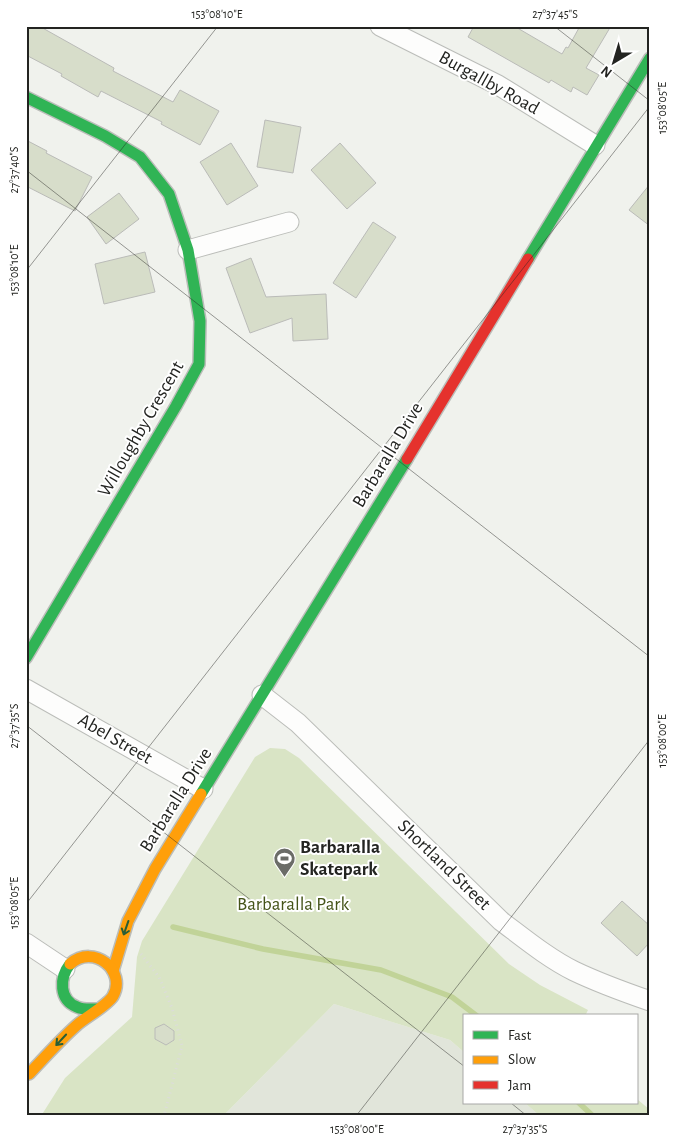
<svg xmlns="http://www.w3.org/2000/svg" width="676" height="1142" viewBox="0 0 676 1142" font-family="'Alegreya Sans',sans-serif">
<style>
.built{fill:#e1e5da}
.green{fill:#d9e4c5}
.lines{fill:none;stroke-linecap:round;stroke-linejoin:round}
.stream{stroke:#c1d398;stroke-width:5.5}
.building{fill:#d7ddca;stroke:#babbb8}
.street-casing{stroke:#bbbdb9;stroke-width:21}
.fast-casing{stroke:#bbbdb9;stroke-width:14}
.slow-casing{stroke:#bbbdb9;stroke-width:14}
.jam-casing{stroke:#bbbdb9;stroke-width:14}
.path{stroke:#dcdcdb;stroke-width:3;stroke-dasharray:1 4;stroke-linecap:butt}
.street{stroke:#fdfdfc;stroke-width:19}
.fast{stroke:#30b455;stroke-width:11}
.slow{stroke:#ff9f0a;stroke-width:11}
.jam{stroke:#e5322d;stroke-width:11}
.oneway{stroke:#285e36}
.ticks{fill:none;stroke:#232421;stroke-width:1;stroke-opacity:0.45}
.labels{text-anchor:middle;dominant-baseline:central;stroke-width:4;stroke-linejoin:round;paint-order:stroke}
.street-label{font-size:19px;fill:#232421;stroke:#fff}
.poi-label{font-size:19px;font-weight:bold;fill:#232421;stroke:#fff;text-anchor:start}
.park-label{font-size:19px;fill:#455419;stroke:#fff}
.neatline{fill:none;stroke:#232421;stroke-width:2}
.ticks-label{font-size:12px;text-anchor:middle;fill:#232421}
</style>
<rect width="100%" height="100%" fill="#f0f2ed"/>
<polygon class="built" points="334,1004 450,1040 465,1053 465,1103 525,1103 540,1116 223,1116"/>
<g class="green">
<polygon points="270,748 285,749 299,758 509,964 540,985 588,1010 585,1016 465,1016 465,1053 450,1040 334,1004 223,1116 41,1116 65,1078 132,1017 137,957 142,941 255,757"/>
<polygon points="637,1099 650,1110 650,1116 540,1116 525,1103 637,1103"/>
</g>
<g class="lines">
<g class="stream">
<polyline points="173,927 263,949 381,970 452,997 477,1016"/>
<polyline points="579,1103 593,1116"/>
</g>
</g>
<g class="building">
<polygon points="26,26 39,26 114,68 113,71 173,102 180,90 219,111 200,145 161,124 162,122 101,91 98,97 61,76 62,74 26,55"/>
<polygon points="474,26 514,26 562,54 566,47 568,48 580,26 611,26 586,68 599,75 587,95 573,87 571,92 551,80 549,83 468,37"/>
<polygon points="265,120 301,127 293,173 257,167"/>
<polygon points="26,140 47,151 46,153 92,177 75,211 26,186"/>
<polygon points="231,143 258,186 227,205 200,162"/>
<polygon points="340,143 376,183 347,209 311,170"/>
<polygon points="650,184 650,226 629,210"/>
<polygon points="119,193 139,219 106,244 87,217"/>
<polygon points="373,222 396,237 356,298 333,283"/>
<polygon points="145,252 155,292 104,304 95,264"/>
<polygon points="251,258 266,297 326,294 328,339 293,341 292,318 250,333 226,268"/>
<polygon points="622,901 650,926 650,942 637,956 601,923"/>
<polygon points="164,1024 174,1031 174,1040 166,1045 155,1039 155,1028"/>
</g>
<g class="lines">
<defs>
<g id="street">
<polyline points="380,26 498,85 595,145"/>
<polyline points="188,250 289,222"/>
<polyline points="26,689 203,789"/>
<path d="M262 695 298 723 501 921C525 939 548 958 574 971 599 983 624 992 650 1001"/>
<polyline points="26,943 65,969"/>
</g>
<g id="fast">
<polyline points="26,97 105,136 140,157 169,194 188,250 200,321 199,364 176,406 26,658"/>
<polyline points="528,259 650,58"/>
<polyline points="201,794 407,459"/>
<path d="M70 964C59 978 59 1000 77 1007 83 1010 91 1009 97 1009"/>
</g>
<g id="slow">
<polyline points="113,971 128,921 155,869 201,794"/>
<path d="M29 1074C45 1057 60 1040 77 1025 86 1017 108 1005 113 996 127 971 94 943 70 964"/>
</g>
<polyline id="jam" points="407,459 528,259"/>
</defs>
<use href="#street" class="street-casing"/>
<use href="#fast" class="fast-casing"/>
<use href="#slow" class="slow-casing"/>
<use href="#jam" class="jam-casing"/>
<polyline class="path" points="141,954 159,977 172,1008 182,1046 164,1116"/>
<use href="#street" class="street"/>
<use href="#fast" class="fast"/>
<use href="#slow" class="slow"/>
<use href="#jam" class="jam"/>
</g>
<defs><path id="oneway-shaft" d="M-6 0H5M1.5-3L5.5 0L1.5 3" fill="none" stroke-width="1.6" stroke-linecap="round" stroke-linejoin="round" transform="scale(1.25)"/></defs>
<g class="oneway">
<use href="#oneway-shaft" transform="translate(126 928) rotate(109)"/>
<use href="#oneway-shaft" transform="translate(61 1040) rotate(133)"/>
</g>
<path class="ticks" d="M554 26 650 101M26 170 650 657M26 271 218 26M26 725 465 1067M26 904 650 106M511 1103 527 1116M356 1116 650 739"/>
<defs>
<symbol id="stadium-pin" viewBox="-11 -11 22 30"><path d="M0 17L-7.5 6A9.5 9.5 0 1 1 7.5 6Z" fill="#6b6c68" stroke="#fff"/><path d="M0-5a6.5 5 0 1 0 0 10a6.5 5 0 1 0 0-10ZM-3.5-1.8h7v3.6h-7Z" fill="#fff"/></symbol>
</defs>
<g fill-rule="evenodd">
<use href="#stadium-pin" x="272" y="846" width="25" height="34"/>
</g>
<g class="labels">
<g class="street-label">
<text transform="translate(489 83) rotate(29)">Burgallby Road</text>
<text transform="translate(141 429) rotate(-60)">Willoughby Crescent</text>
<text transform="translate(388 455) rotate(-59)">Barbaralla Drive</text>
<text transform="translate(115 739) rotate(30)">Abel Street</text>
<text transform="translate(176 800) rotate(-58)">Barbaralla Drive</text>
<text transform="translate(444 865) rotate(44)">Shortland Street</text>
</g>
<g class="poi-label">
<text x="300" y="847">Barbaralla<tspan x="300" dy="22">Skatepark</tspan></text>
</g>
<g class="park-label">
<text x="293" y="904">Barbaralla Park</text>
</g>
</g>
<rect width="676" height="1142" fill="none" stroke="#ffffff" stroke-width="55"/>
<rect x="463" y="1014" width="175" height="90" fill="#ffffff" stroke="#a7a7a6"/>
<rect x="473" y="1031" width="25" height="8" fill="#30b455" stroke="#a7a7a6"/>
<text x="508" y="1040" font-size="15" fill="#232421">Fast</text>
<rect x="473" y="1056" width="25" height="8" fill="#ff9f0a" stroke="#a7a7a6"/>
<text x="508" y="1064" font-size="15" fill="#232421">Slow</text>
<rect x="473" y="1081" width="25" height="8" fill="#e5322d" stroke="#a7a7a6"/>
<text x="508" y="1090" font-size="15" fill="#232421">Jam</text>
<g transform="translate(614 62) rotate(218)" stroke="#ffffff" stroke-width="4" paint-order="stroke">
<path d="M0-4L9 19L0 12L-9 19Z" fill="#232421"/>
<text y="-8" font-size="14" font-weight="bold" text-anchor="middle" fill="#232421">N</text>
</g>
<rect x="28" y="28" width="620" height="1086" class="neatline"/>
<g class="ticks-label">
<text x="217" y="18">153°08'10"E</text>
<text x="555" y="18">27°37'45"S</text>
<text transform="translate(662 108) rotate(-90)" y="4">153°08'05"E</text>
<text transform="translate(14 170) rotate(-90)" y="4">27°37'40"S</text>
<text transform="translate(14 270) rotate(-90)" y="4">153°08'10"E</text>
<text transform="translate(14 726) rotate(-90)" y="4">27°37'35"S</text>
<text transform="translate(662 741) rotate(-90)" y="4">153°08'00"E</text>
<text transform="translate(14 903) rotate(-90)" y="4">153°08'05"E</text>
<text x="357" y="1133">153°08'00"E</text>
<text x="525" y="1133">27°37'35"S</text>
</g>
</svg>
